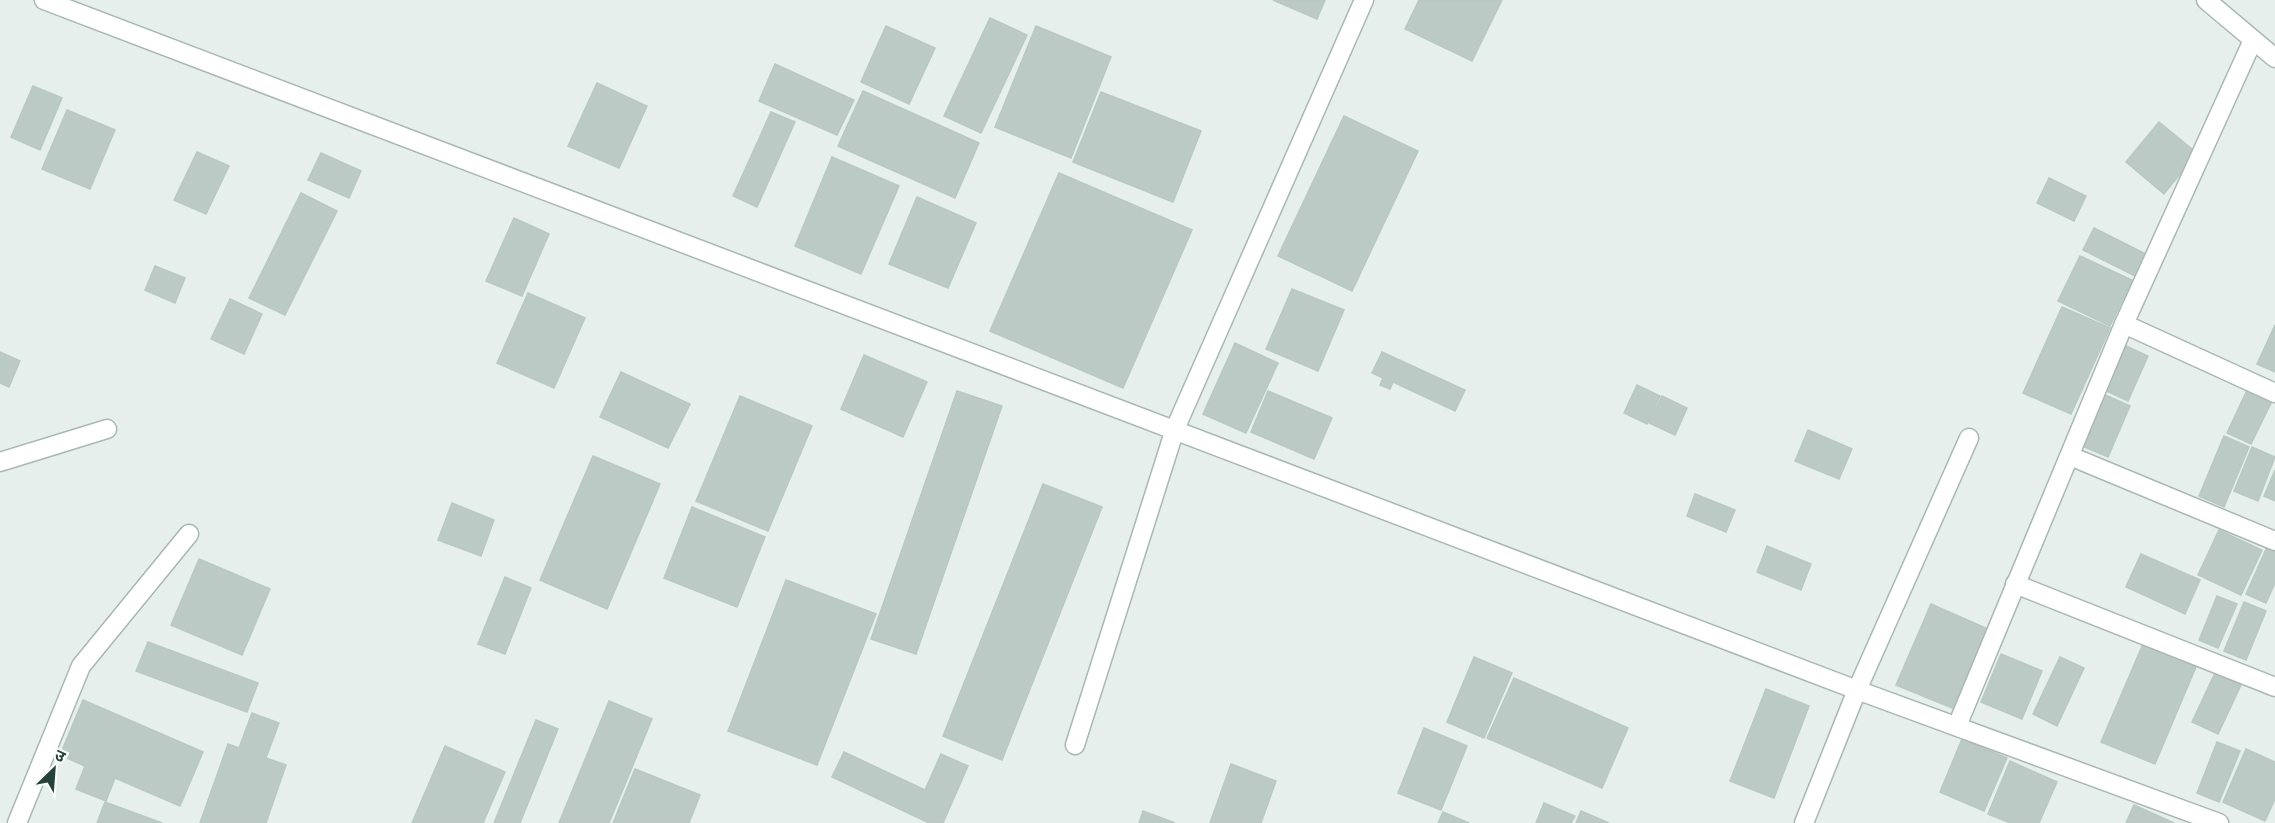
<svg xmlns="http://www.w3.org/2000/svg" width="2275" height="823" viewBox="0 0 2275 823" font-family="'Open Sans','Noto Sans Devanagari',sans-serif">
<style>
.building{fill:#bbcac4;stroke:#b8c9c2;stroke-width:1.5}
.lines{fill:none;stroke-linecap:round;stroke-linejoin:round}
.lane-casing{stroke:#a8b8b2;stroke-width:21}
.street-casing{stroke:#a8b8b2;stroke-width:21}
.lane{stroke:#fff;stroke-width:18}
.street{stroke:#fff;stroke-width:18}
</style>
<rect width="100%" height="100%" fill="#e6efeb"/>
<g class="building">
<polygon points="1273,0 1325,0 1317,19"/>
<polygon points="1419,0 1502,0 1472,61 1405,29"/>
<polygon points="990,18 1027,35 981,133 944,116"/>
<polygon points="886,26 935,48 909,104 861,82"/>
<polygon points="1036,26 1111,57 1071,158 995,127"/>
<polygon points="775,64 854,100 837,135 759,101"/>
<polygon points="597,83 647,106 619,168 568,146"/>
<polygon points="33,86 62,98 40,150 11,137"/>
<polygon points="863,91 979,143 955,198 838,146"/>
<polygon points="1101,92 1201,131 1173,202 1073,162"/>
<polygon points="67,110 115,130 90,189 42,169"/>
<polygon points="771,112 795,122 757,207 733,196"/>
<polygon points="1344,116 1418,151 1352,291 1278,256"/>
<polygon points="2159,122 2197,153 2164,194 2126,162"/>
<polygon points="197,152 229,166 206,214 174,200"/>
<polygon points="321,153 361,171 349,198 308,180"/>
<polygon points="832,157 899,186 861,274 795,246"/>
<polygon points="1059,173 1192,230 1123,388 990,331"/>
<polygon points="2049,178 2086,196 2074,221 2037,203"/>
<polygon points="301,193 337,211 285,315 249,298"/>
<polygon points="917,197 976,223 948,288 889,264"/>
<polygon points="514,218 549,234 522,296 486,281"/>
<polygon points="2094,228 2146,254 2135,276 2083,250"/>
<polygon points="2080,256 2132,280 2110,326 2058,301"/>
<polygon points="155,266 185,278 175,303 145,290"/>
<polygon points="1292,289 1344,310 1318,371 1266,349"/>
<polygon points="528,293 585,318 554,388 497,363"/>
<polygon points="230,299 262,314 244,354 211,339"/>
<polygon points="2062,307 2110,328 2071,414 2023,393"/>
<polygon points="2275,325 2275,372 2257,364"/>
<polygon points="1235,343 1278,363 1246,433 1203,414"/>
<polygon points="2124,345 2148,356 2128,401 2104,390"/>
<polygon points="0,352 20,361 9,387 0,383"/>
<polygon points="1382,352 1465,390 1455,411 1393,382 1390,389 1380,385 1383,378 1372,373"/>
<polygon points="864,355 927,382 903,437 841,409"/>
<polygon points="621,372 690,404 668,448 600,417"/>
<polygon points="1637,385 1660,396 1647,424 1624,413"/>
<polygon points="2249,386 2274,397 2251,444 2227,433"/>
<polygon points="957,391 1002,406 916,654 871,639"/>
<polygon points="1268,391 1332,418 1314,459 1251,432"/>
<polygon points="2103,394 2130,406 2108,457 2080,445"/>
<polygon points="740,396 812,426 768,531 696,501"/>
<polygon points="1662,396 1687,408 1675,435 1649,423"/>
<polygon points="1808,430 1852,449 1839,479 1795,461"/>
<polygon points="2224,436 2249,447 2224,507 2199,496"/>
<polygon points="2252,447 2275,457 2258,501 2234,491"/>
<polygon points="593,456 660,484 607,609 540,580"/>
<polygon points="2275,470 2275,501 2264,496"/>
<polygon points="1043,484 1102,507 1002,760 943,736"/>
<polygon points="1695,494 1735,510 1726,532 1687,516"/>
<polygon points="452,503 494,520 481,556 438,540"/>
<polygon points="692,507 765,537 737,607 664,578"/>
<polygon points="2219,530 2262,550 2241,595 2198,575"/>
<polygon points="1767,546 1811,564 1801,590 1757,572"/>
<polygon points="2267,547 2275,550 2275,583 2266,603 2246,594"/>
<polygon points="2141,554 2200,580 2185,614 2126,587"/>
<polygon points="199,559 270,589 242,655 171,625"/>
<polygon points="505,577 531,588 505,654 478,644"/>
<polygon points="786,580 876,614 817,765 728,731"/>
<polygon points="2217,596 2237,604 2218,648 2199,640"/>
<polygon points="2244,602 2266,611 2246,660 2224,651"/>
<polygon points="1931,604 1990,630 1957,710 1896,685"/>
<polygon points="148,642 258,683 247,712 136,671"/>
<polygon points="2143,644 2196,667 2155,764 2101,742"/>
<polygon points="2001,654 2042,671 2022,719 1981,702"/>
<polygon points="1474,657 1512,673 1484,738 1447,722"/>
<polygon points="2060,657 2084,668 2057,726 2033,714"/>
<polygon points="2215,673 2241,685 2218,734 2192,722"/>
<polygon points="1514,678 1628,728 1602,788 1487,738"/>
<polygon points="1766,689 1809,706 1774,798 1730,781"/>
<polygon points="83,700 203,752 180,806 115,778 106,801 76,789 85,766 60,755"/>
<polygon points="609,701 652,719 609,823 559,823"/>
<polygon points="252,713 279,723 266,758 286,765 266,823 200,823 228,744 239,748"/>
<polygon points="536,720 558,729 520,823 494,823"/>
<polygon points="1424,728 1467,746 1441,810 1398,793"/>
<polygon points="1962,739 2007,758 1984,811 1940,792"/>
<polygon points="2217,742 2240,751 2219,802 2197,793"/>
<polygon points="445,746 505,772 483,823 412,823"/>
<polygon points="2246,749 2275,762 2275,799 2265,821 2223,802"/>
<polygon points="844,752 925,790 941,754 968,766 943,823 929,823 832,777"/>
<polygon points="2010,761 2057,782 2039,823 2010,823 1988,814"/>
<polygon points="1231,764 1276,781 1261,823 1210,823"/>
<polygon points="635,769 700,795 689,823 613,823"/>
<polygon points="105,802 162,823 97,823"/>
<polygon points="1544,803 1575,816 1571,823 1536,823"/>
<polygon points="2134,805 2174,823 2126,823"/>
<polygon points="1143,811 1175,823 1139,823"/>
<polygon points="1581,811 1609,823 1576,823"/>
<polygon points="1443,812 1469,823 1438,823"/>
</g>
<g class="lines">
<defs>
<g id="lane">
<polyline points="0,462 107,429"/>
<polyline points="1075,745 1175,429"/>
<polyline points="17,823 81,666 189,534"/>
</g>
<g id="street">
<polyline points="44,0 1857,690 2219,823"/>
<polyline points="2206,0 2275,58"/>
<polyline points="2124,324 2275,393"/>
<polyline points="1175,429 1364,0"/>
<polyline points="2070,456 2275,541"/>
<polyline points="2015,584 2275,687"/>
<polyline points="1957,726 2124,324 2253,40"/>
<polyline points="1804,823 1857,690 1969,438"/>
</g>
</defs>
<use href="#lane" class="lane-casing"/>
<use href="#street" class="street-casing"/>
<use href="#lane" class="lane"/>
<use href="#street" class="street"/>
</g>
<g transform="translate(54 769) rotate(25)" stroke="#f7fbf9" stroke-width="4.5" paint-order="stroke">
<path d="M0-4.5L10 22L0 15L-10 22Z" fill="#24423a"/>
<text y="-9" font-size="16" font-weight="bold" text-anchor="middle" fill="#24423a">उ</text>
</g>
</svg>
